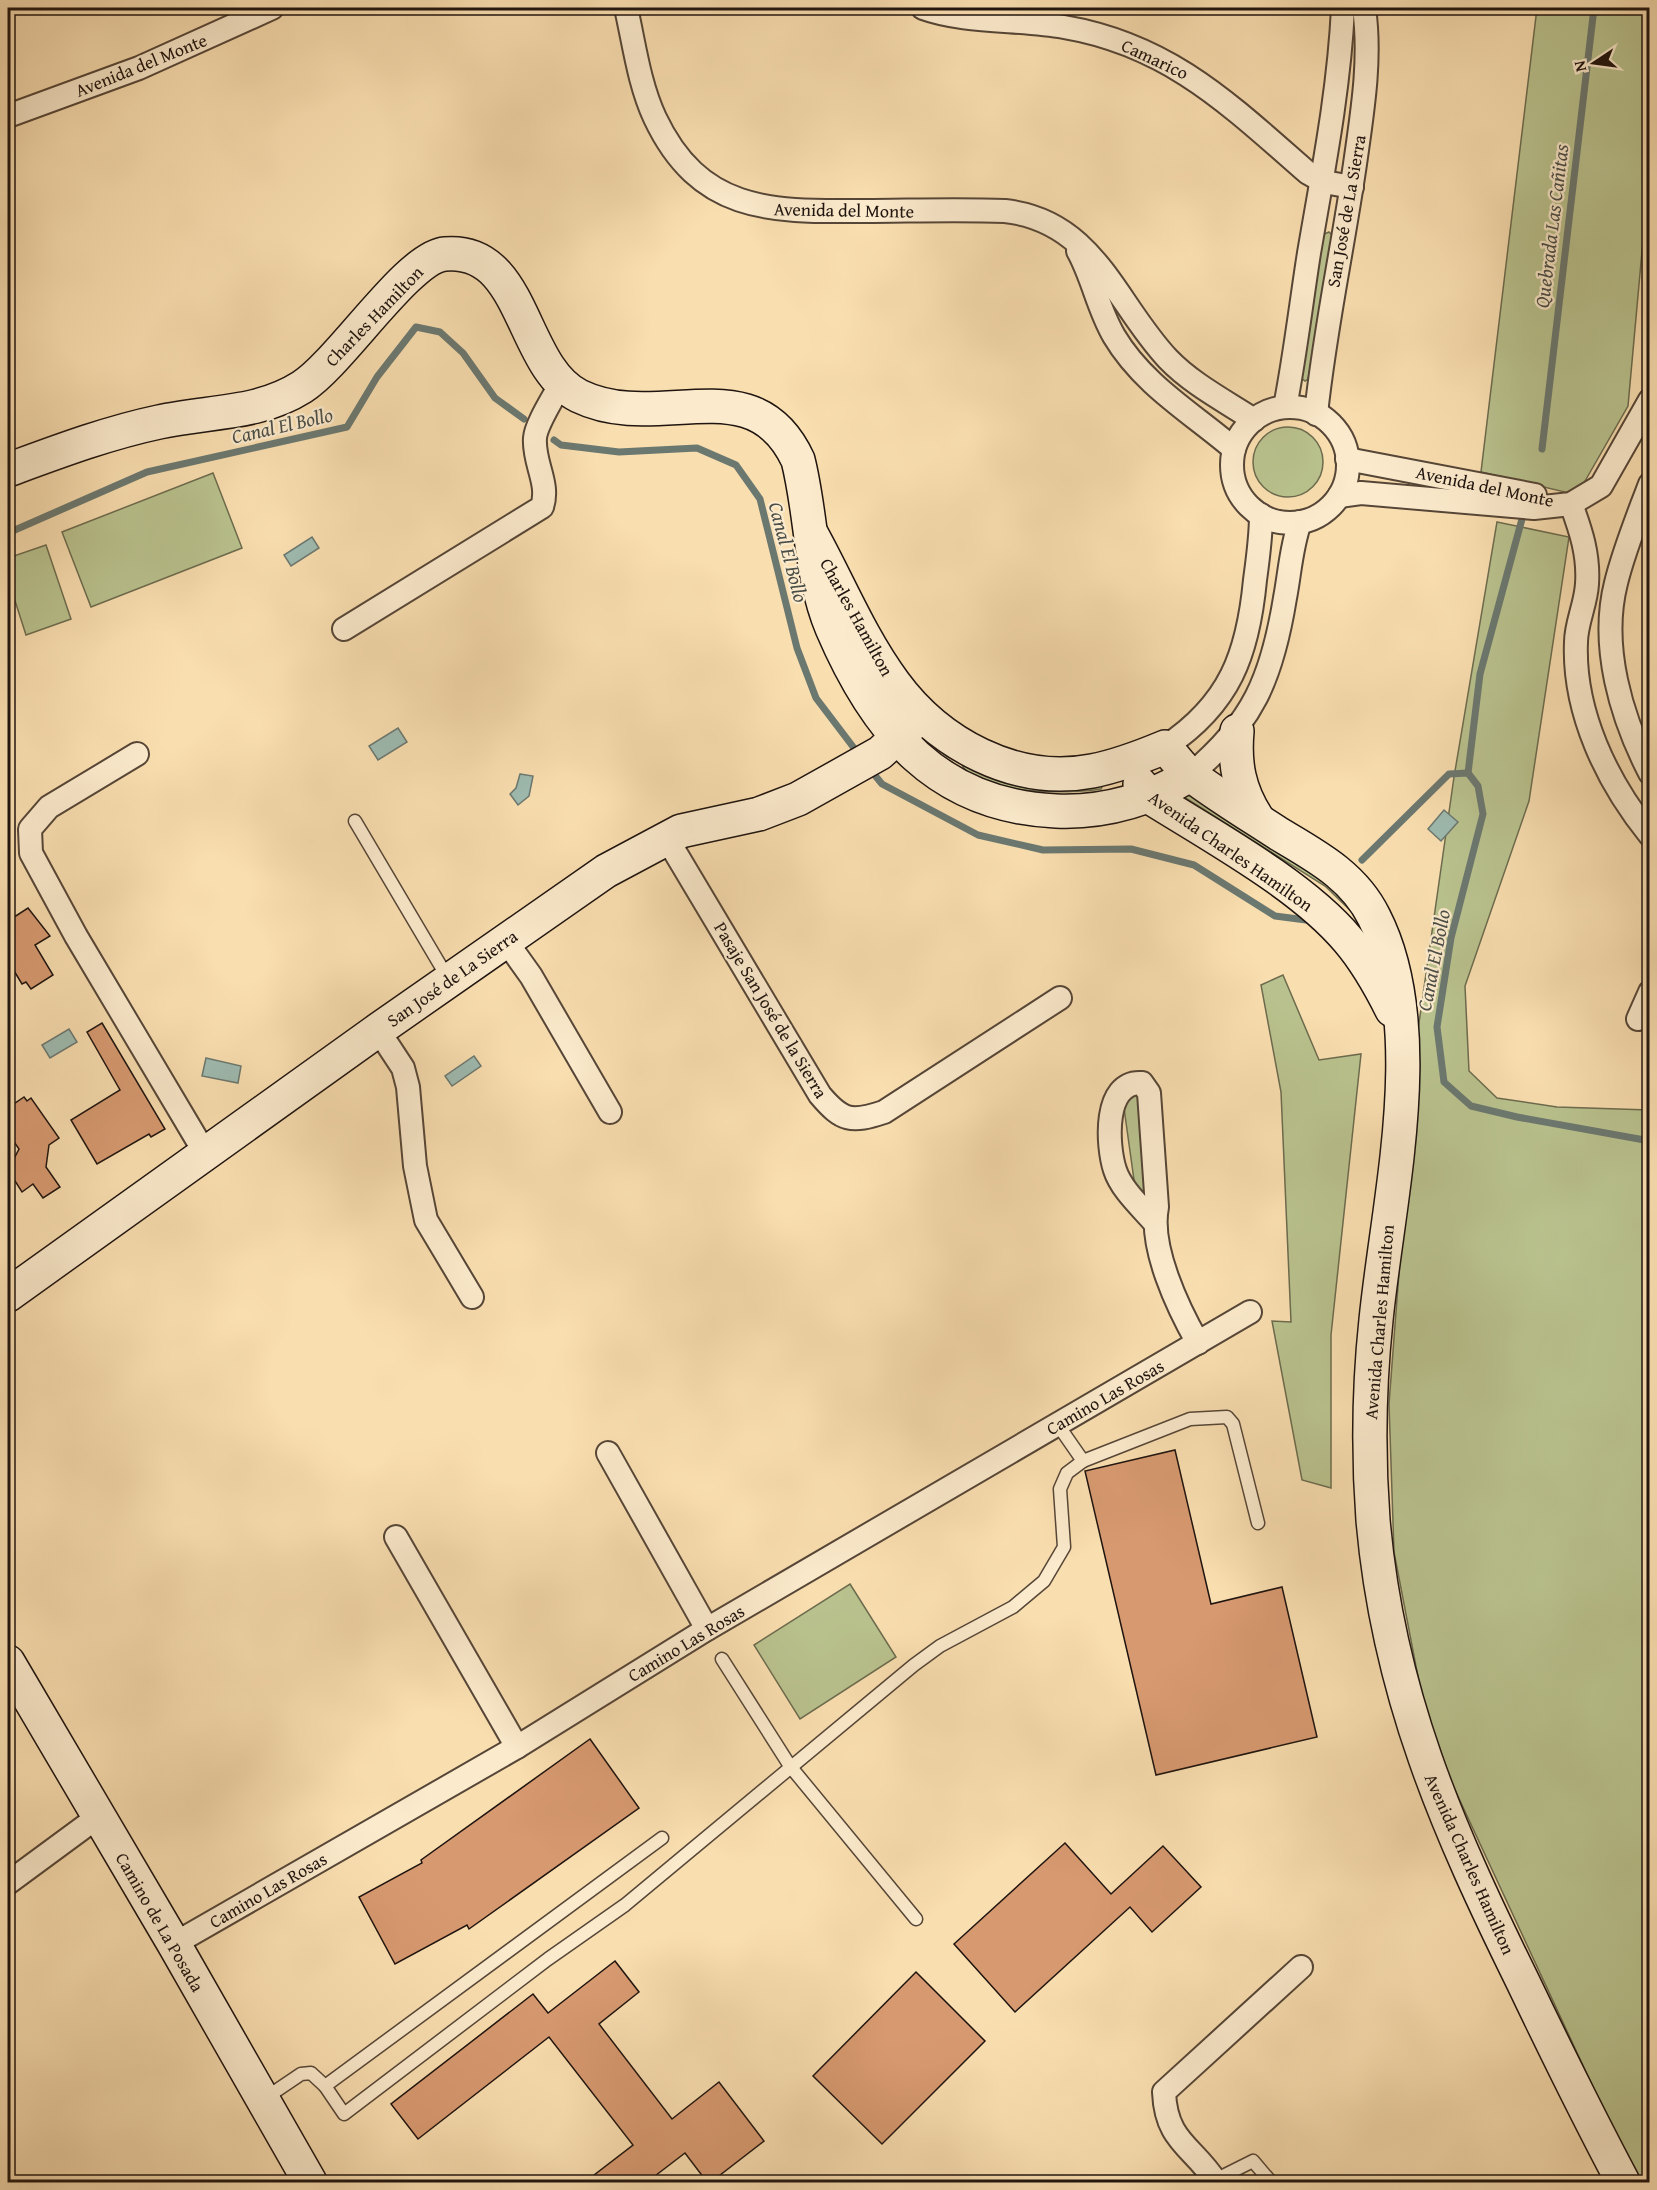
<svg xmlns="http://www.w3.org/2000/svg" width="1657" height="2190" viewBox="0 0 1657 2190" font-family="'Gentium Book Plus',serif">
<style>
.green{fill:#b9c28e;stroke:#6c6b4e;stroke-width:1.5}
.water{fill:#9ebbb1;stroke:#6b7870;stroke-width:1.5}
.lines{fill:none;stroke-linecap:round;stroke-linejoin:round}
.stream{stroke:#6b7870;stroke-width:7}
.building{fill:#d79970;stroke:#1f140f;stroke-width:1.5}
.lane-casing{stroke:#564637;stroke-width:15}
.street-casing{stroke:#564637;stroke-width:26}
.secondary-casing{stroke:#1f140f;stroke-width:36}
.lane{stroke:#fbeacc;stroke-width:12}
.street{stroke:#fbeacc;stroke-width:22}
.secondary{stroke:#fbeacc;stroke-width:33}
.labels{text-anchor:middle;dominant-baseline:central;stroke-width:4.5;stroke-linejoin:round;paint-order:stroke}
.street-label{font-size:18px;fill:#1f140f;stroke:#fbeacc}
.water-label{font-size:20px;font-style:italic;fill:#4b4e48;stroke:#fbeacc}
</style>
<rect width="100%" height="100%" fill="#f9deb0"/>
<filter id="stains"><feTurbulence type="fractalNoise" baseFrequency=".00333" numOctaves="4"/><feColorMatrix values="0 0 0 0 .2 0 0 0 0 .09 0 0 0 0 .02 0 0 0 .5 -.17"/></filter>
<radialGradient id="worn" r=".72"><stop offset=".6" stop-color="#630" stop-opacity="0"/><stop offset="1" stop-color="#630" stop-opacity=".3"/></radialGradient>
<g class="green">
<polygon points="1537,8 1649,8 1649,174 1628,406 1577,495 1481,472"/>
<polygon points="1329,232 1333,236 1308,379 1305,381 1300,377 1322,235"/>
<circle cx="1288" cy="462" r="35"/>
<polygon points="213,473 242,548 91,607 62,532"/>
<polygon points="1497,522 1569,537 1529,801 1465,986 1469,1071 1497,1098 1557,1107 1649,1110 1649,2182 1642,2182 1612,2128 1429,1734 1394,1552 1389,1404 1417,1037 1454,777"/>
<polygon points="46,545 71,619 26,635 8,579 8,558"/>
<path d="M961 761 1103 785 1101 789C1073 794 967 796 961 761Z"/>
<polygon points="1184,787 1327,878 1354,914 1325,886 1184,797"/>
<polygon points="1283,975 1319,1060 1361,1054 1331,1335 1331,1488 1302,1480 1272,1321 1291,1322 1281,1092 1261,985"/>
<polygon points="1134,1092 1141,1101 1148,1195 1139,1193 1134,1180 1124,1108"/>
<polygon points="850,1584 896,1657 800,1719 754,1645"/>
</g>
<g class="water">
<polygon points="312,537 319,548 291,566 284,555"/>
<polygon points="398,728 407,742 378,760 369,746"/>
<polygon points="520,774 533,776 529,796 518,805 510,794 516,788"/>
<polygon points="1444,810 1458,822 1441,841 1428,829"/>
<polygon points="69,1029 77,1042 50,1058 42,1045"/>
<polygon points="474,1056 481,1066 452,1086 445,1076"/>
<polygon points="206,1058 241,1066 238,1083 202,1076"/>
</g>
<g class="lines">
<g class="stream">
<polyline points="554,440 561,445 619,452 697,448 736,465 760,499 797,648 816,698 857,752"/>
<polyline points="1542,449 1594,8"/>
<polyline points="8,533 147,472 347,427 377,377 416,327 440,332 463,353 495,398 524,419"/>
<polyline points="873,773 882,784 978,835 1043,850 1131,849 1194,865 1275,916 1306,920"/>
<polyline points="1468,773 1480,674 1522,519"/>
<polyline points="1362,860 1449,774 1468,773 1478,786 1483,814 1451,938 1437,1027 1444,1082 1471,1106 1517,1117 1650,1141"/>
</g>
</g>
<g class="building">
<polygon points="28,908 50,936 35,945 53,975 31,989 26,982 22,984 8,961 8,921"/>
<polygon points="102,1023 165,1129 151,1137 149,1134 97,1164 71,1120 120,1090 87,1032"/>
<polygon points="24,1097 27,1101 31,1098 59,1138 49,1145 46,1167 60,1187 43,1198 33,1184 22,1192 8,1170 19,1149 8,1133 8,1108"/>
<polygon points="1175,1450 1211,1604 1282,1587 1317,1737 1156,1775 1085,1471"/>
<polygon points="590,1739 639,1808 469,1929 467,1925 395,1964 359,1897 422,1863 421,1860"/>
<polygon points="1065,1843 1111,1894 1163,1846 1201,1887 1152,1932 1130,1907 1015,2012 954,1944"/>
<polygon points="615,1961 639,1992 599,2024 672,2119 719,2082 764,2141 711,2182 707,2182 685,2153 647,2182 585,2182 633,2145 549,2037 418,2139 391,2104 533,1994 548,2013"/>
<polygon points="916,1972 985,2041 882,2144 813,2076"/>
</g>
<g class="lines">
<defs>
<g id="lane">
<polyline points="355,821 449,980"/>
<polyline points="1058,1425 1083,1461"/>
<polyline points="722,1659 790,1766 916,1919"/>
<polyline points="325,2086 344,2114 548,1959 625,1905 914,1665 940,1646 1013,1607 1044,1581 1064,1547 1060,1489 1067,1473 1083,1461 1190,1419 1227,1417 1233,1424 1258,1523"/>
<polyline points="264,2099 301,2074 311,2073 325,2086 662,1838"/>
<polyline points="1215,2180 1253,2161 1271,2182"/>
</g>
<g id="street">
<path d="M626 8C634 43 639 84 655 118 699 211 768 212 859 211 907 211 956 209 1005 211 1095 221 1115 303 1168 359 1192 384 1225 401 1254 420"/>
<path d="M923 8C964 23 1019 19 1064 27 1170 45 1230 105 1308 173L1324 182 1352 187"/>
<polyline points="8,116 139,68 272,8"/>
<path d="M1078 251C1093 278 1098 309 1114 336 1143 385 1192 413 1234 449"/>
<path d="M1285 407C1295 356 1301 304 1309 253 1323 171 1339 91 1343 8"/>
<circle cx="1290" cy="465" r="58"/>
<path d="M1316 414C1325 327 1344 243 1356 157 1363 108 1371 57 1364 8"/>
<polyline points="1347,459 1535,495"/>
<path d="M1650 484C1638 516 1624 550 1616 583 1600 646 1621 717 1650 773"/>
<polyline points="1339,496 1361,493 1534,508 1571,504 1601,486 1650,400"/>
<path d="M1571 504C1581 531 1589 555 1587 584 1586 604 1576 623 1576 642 1573 712 1607 782 1650 835"/>
<path d="M344 629 542 507C550 483 533 463 535 438 536 424 554 397 561 383"/>
<path d="M1165 747C1230 704 1248 654 1255 580 1258 558 1261 537 1261 515"/>
<polyline points="137,754 49,807 30,829 31,853 76,936 205,1153"/>
<path d="M1190 775C1253 723 1272 678 1285 598 1290 572 1291 547 1300 522"/>
<path d="M666 837 820 1095C842 1121 851 1123 884 1112L1060 998"/>
<polyline points="506,941 531,976 610,1112"/>
<polyline points="1638,1019 1650,992"/>
<polyline points="378,1030 403,1068 408,1087 415,1166 426,1220 472,1297"/>
<path d="M1154 1222C1141 1207 1121 1189 1115 1170 1107 1146 1103 1080 1142 1083L1149 1093 1157 1207C1149 1247 1178 1308 1198 1343"/>
<polyline points="608,1453 707,1629"/>
<polyline points="396,1537 517,1747"/>
<polyline points="8,1883 99,1816"/>
<polyline points="174,1944 517,1747 707,1629 1250,1312"/>
<path d="M1216 2182C1193 2146 1166 2142 1164 2092L1301 1967"/>
</g>
<g id="secondary">
<path d="M8 470C57 452 107 433 159 422 208 411 258 415 302 387 341 362 408 257 445 254 526 247 519 366 579 396 659 435 753 363 798 460 812 515 810 576 832 628 876 731 938 806 1056 811 1104 813 1149 800 1190 775"/>
<path d="M812 535C839 584 860 637 894 683 938 743 1015 786 1092 771 1118 766 1141 757 1165 747 1174 756 1182 769 1192 776 1220 797 1250 815 1279 834 1316 856 1354 876 1374 917 1431 1028 1388 1199 1376 1320 1369 1386 1368 1453 1373 1520 1388 1693 1447 1828 1523 1982 1555 2049 1588 2116 1623 2182"/>
<path d="M1237 731C1234 764 1239 790 1257 818"/>
<path d="M1140 784 1148 796C1210 835 1302 885 1348 940 1366 961 1380 986 1392 1010"/>
<polyline points="8,1295 378,1030 606,871 681,831 759,814 798,799 880,753 912,724"/>
<polyline points="8,1662 174,1944 310,2182"/>
</g>
</defs>
<use href="#lane" class="lane-casing"/>
<use href="#street" class="street-casing"/>
<use href="#secondary" class="secondary-casing"/>
<use href="#lane" class="lane"/>
<use href="#street" class="street"/>
<use href="#secondary" class="secondary"/>
</g>
<g class="labels">
<g class="street-label">
<text transform="translate(1155 59) rotate(25)">Camarico</text>
<text transform="translate(141 65) rotate(-22)">Avenida del Monte</text>
<text transform="translate(844 210) rotate(1)">Avenida del Monte</text>
<text transform="translate(1346 211) rotate(-80)">San José de La Sierra</text>
<text transform="translate(374 316) rotate(-46)">Charles Hamilton</text>
<text transform="translate(1485 486) rotate(12)">Avenida del Monte</text>
<text transform="translate(857 617) rotate(61)">Charles Hamilton</text>
<text transform="translate(1231 851) rotate(35)">Avenida Charles Hamilton</text>
<text transform="translate(452 978) rotate(-35)">San José de La Sierra</text>
<text transform="translate(771 1010) rotate(59)">Pasaje San José de la Sierra</text>
<text transform="translate(1379 1322) rotate(-85)">Avenida Charles Hamilton</text>
<text transform="translate(1105 1397) rotate(-30)">Camino Las Rosas</text>
<text transform="translate(686 1643) rotate(-31)">Camino Las Rosas</text>
<text transform="translate(1470 1864) rotate(66)">Avenida Charles Hamilton</text>
<text transform="translate(268 1890) rotate(-30)">Camino Las Rosas</text>
<text transform="translate(160 1922) rotate(60)">Camino de La Posada</text>
</g>
<g class="water-label">
<text transform="translate(1551 226) rotate(-83)">Quebrada Las Cañitas</text>
<text transform="translate(282 425) rotate(-13)">Canal El Bollo</text>
<text transform="translate(789 552) rotate(75)">Canal El Bollo</text>
<text transform="translate(1433 960) rotate(-79)">Canal El Bollo</text>
</g>
</g>
<rect width="1657" height="2190" fill="none" stroke="#f9deb0" stroke-width="30"/>
<rect x="9" y="9" width="1639" height="2172" fill="none" stroke="#1f140f" stroke-width="3"/>
<rect x="15" y="15" width="1627" height="2160" fill="none" stroke="#1f140f" stroke-width="1.5"/>
<g transform="translate(1594 63) rotate(257)" stroke="#fbeacc" stroke-width="4.5" paint-order="stroke">
<path d="M0-4.5L10 22L0 15L-10 22Z" fill="#1f140f"/>
<text y="-9" font-size="16" font-weight="bold" text-anchor="middle" fill="#1f140f">N</text>
</g>
<rect width="100%" height="100%" filter="url(#stains)"/>
<rect width="100%" height="100%" fill="url(#worn)"/>
</svg>
